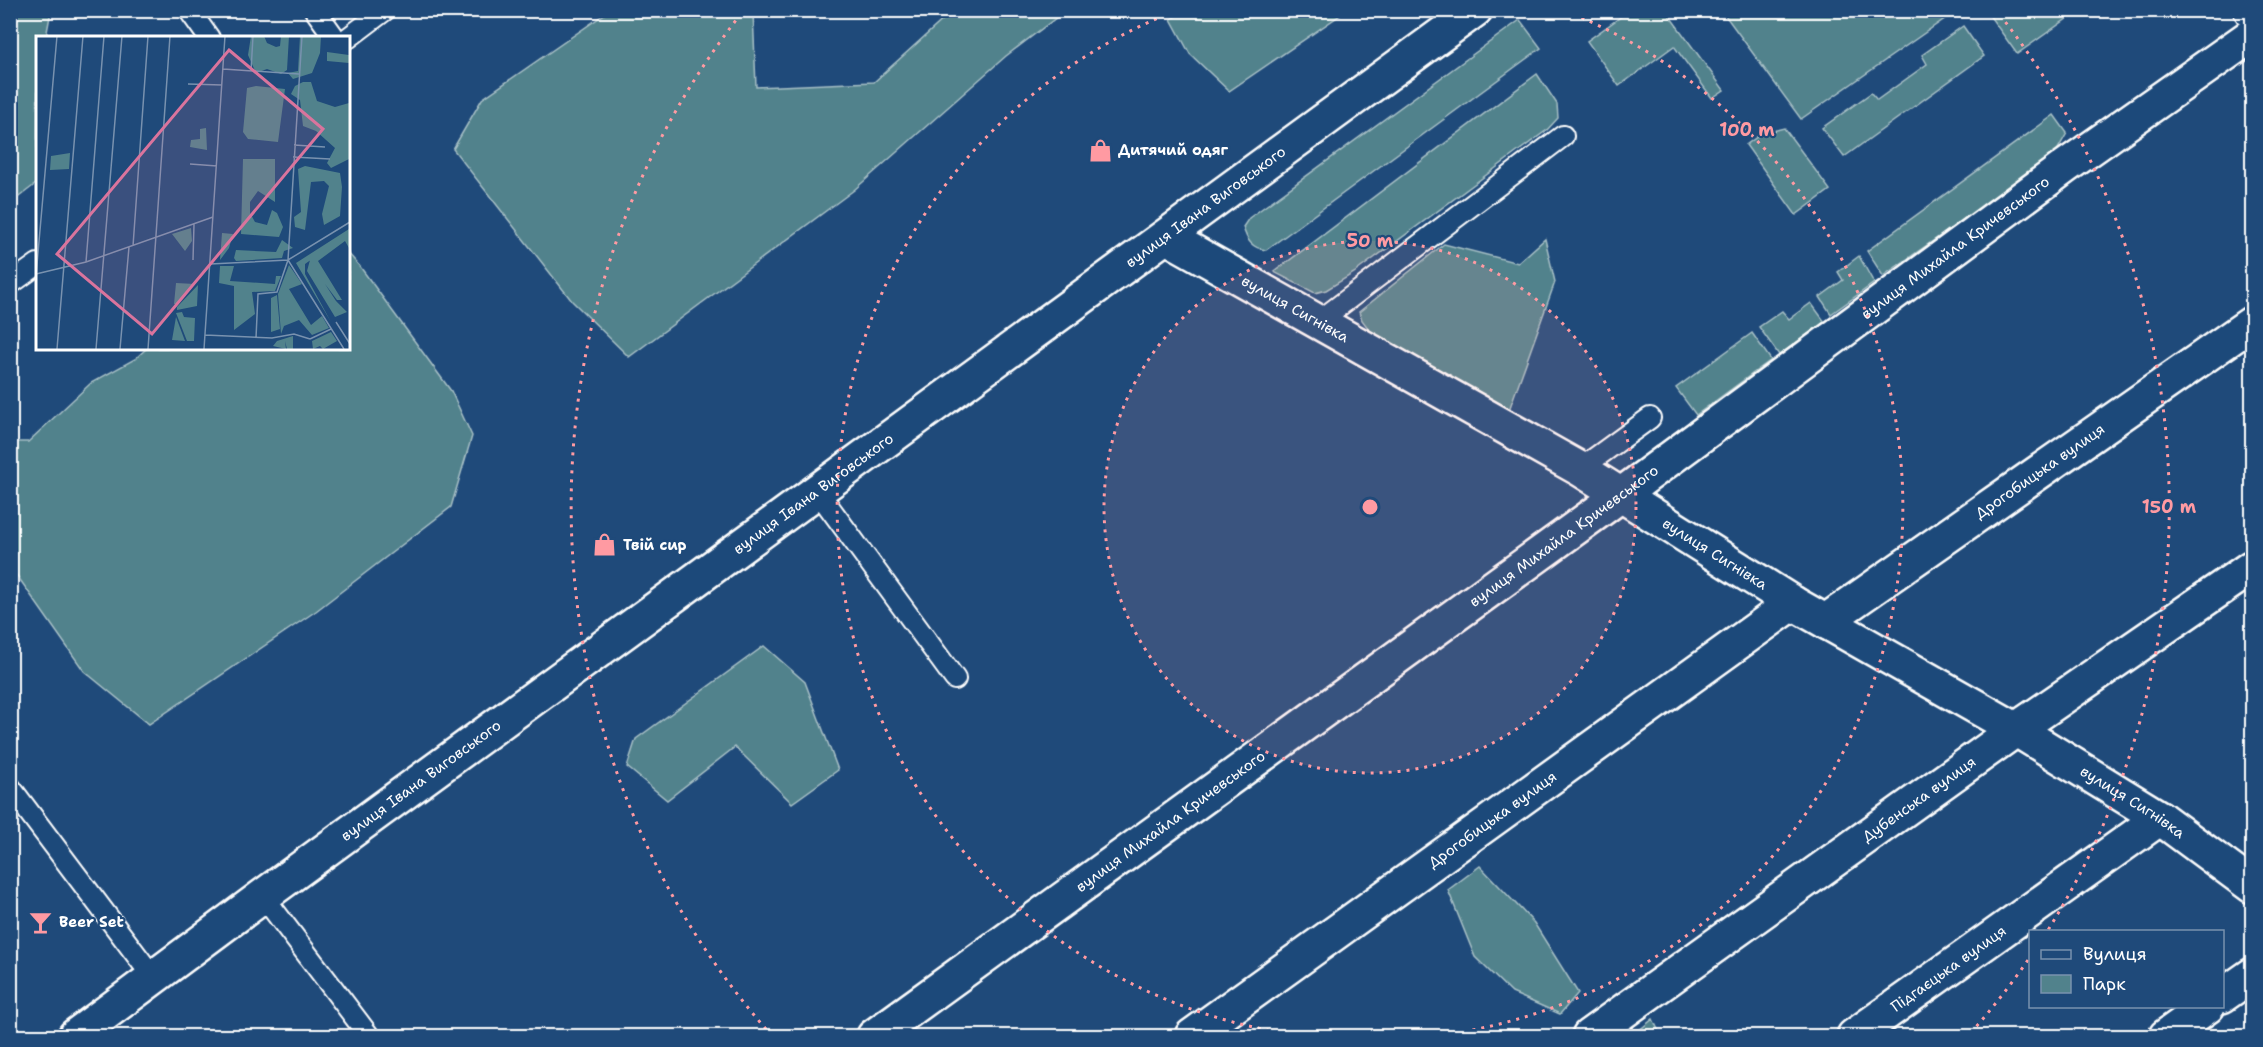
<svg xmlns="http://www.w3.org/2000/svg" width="2263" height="1047" viewBox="0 0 2263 1047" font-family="'Shantell Sans',sans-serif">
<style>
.green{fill:#51828c;stroke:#a8c0c6;stroke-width:1.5}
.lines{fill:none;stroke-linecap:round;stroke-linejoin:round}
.service-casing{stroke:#fff;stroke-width:24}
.minor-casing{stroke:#fff;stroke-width:38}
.tertiary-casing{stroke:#fff;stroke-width:38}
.secondary-casing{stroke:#fff;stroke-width:38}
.service{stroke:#1f4a7a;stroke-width:20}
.minor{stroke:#1f4a7a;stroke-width:33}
.tertiary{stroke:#1f4a7a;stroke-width:33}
.secondary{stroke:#1f4a7a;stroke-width:33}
.ring{fill:none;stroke:#ff9aa2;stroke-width:3;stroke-dasharray:3 6}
.labels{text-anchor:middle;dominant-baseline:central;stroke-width:4.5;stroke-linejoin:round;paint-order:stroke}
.poi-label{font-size:15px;font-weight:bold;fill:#fff;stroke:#1f4a7a;text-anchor:start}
.street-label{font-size:15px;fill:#fff;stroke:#1f4a7a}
.inset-road{fill:none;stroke:#7992af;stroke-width:1.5}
.view{fill:#da749d;fill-opacity:0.15;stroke:#da749d;stroke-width:3}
.inset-edge{fill:none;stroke:#fff;stroke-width:3}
.centre{fill:#ff9aa2;stroke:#1f4a7a;stroke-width:3}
.ring-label{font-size:18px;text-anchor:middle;font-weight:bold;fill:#ff9aa2;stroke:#1f4a7a;stroke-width:4.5;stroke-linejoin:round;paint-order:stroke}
</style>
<rect width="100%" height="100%" fill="#1f4a7a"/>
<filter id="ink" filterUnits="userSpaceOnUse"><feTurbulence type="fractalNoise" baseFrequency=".0167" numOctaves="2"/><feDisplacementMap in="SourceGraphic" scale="12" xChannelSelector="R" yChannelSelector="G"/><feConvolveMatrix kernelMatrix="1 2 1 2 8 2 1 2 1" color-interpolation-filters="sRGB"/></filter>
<g filter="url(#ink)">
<g class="green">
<polygon points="11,10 51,11 46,37 38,38 37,183 11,203"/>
<polygon points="1942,10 1946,18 1801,119 1722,11"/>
<polygon points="609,11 753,11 756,87 874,82 946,17 949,11 1065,11 1006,56 854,190 629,357 572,301 453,149 482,99"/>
<polygon points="1184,11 1184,10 1346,11 1229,91 1190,54 1171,19"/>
<polygon points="1629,11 1666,11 1724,90 1712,98 1674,46 1619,86 1587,41"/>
<polygon points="2063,11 2068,18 2017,54 1989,15 1995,11"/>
<path d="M1520 20 1541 48 1266 250C1252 248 1247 241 1243 227L1249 218Z"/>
<polygon points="1963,26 1984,56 1844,157 1822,128 1871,93 1877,100 1927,64 1922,55"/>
<polygon points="1537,74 1557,104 1558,118 1547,130 1354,273 1326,290 1315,293 1274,272"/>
<polygon points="2054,115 2067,133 2054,156 1883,276 1867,251"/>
<polygon points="1784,128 1830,190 1796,215 1746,145 1761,134"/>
<polygon points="1545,239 1555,282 1508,413 1371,332 1362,320 1359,312 1444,244 1518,263"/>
<polygon points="348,253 361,268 451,391 472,436 451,507 316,611 149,724 84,671 11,567 11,442 28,442 91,383 135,359 147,348 348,348"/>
<polygon points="1859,256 1874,283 1831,314 1820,297 1843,280 1838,272"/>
<polygon points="1811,303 1825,322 1779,355 1759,327 1782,311 1789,319"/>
<polygon points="1752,333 1771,360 1696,415 1676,388"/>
<polygon points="764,646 805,682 838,770 792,803 735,747 667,800 627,767 636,739"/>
<polygon points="1480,866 1534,923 1578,993 1560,1014 1512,993 1475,957 1448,890"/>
<polygon points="1653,1019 1661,1036 1632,1036"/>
</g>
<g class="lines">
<defs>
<g id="service">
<polyline points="189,10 209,38"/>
<polyline points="315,10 335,38"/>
<polyline points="2243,10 2252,24"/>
<polyline points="348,38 385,10"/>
<polyline points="10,284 38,264"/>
<polyline points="1318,322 1563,136"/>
<polyline points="1580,469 1650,418"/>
<polyline points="818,492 955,679"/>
<polyline points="10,787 153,977"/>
<polyline points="263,896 369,1036"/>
</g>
<g id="minor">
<path id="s1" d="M1828 623 1833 616 2252 323"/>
<polyline points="2222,996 2252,975"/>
<path id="s2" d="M874 1036 1603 508 2066 166 2252 35"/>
<path id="s3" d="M1192 1036 1793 603"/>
<path id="s4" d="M1589 1036 2021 726 2252 567"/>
<path id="s5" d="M1854 1036 2160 818"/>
<polyline points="2166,1036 2208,1006"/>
</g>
<g id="tertiary">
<path id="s6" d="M1167 237 1580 469 1793 603 2017 730 2160 818 2252 886"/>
</g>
<g id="secondary">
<path id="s7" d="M75 1036 263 896 1475 10"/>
</g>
</defs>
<use href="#service" class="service-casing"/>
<use href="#minor" class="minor-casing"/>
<use href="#tertiary" class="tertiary-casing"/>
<use href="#secondary" class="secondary-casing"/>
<use href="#service" class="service"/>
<use href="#minor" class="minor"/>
<use href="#tertiary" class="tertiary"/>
<use href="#secondary" class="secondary"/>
</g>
</g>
<circle cx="1370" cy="507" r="266" fill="#ff9aa2" fill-opacity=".12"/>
<g class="ring">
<circle cx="1370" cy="507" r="266"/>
<path d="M1305 1036A533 533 0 0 1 1175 11M1565 11A533 533 0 0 1 1435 1036"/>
<path d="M2028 960A799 799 0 0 1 1968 1036M772 1036A799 799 0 0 1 740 15M2000 15A799 799 0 0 1 2048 930"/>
</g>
<defs>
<symbol id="shop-bare" viewBox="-9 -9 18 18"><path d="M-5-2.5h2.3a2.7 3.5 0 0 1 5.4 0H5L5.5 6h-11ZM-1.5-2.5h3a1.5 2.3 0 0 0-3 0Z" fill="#ff9aa2" stroke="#1f4a7a" stroke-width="2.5" paint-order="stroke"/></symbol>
<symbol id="bar-bare" viewBox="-9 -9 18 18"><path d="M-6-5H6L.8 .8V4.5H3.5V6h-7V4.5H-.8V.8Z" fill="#ff9aa2" stroke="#1f4a7a" stroke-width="2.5" paint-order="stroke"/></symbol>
</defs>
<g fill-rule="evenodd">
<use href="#shop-bare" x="1084" y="134" width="33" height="33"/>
<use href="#shop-bare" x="588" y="528" width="33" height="33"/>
<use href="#bar-bare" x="24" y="906" width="33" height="33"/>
</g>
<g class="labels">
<g class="poi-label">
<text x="1118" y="150">Дитячий одяг</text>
<text x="623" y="545">Твій сир</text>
<text x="59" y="922">Beer Set</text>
</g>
<g class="street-label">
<text stroke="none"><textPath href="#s7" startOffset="1402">вулиця Івана Виговського</textPath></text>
<text stroke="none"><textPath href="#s2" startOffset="1338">вулиця Михайла Кричевського</textPath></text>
<text stroke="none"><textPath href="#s6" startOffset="147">вулиця Сигнівка</textPath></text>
<text stroke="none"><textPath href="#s1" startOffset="261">Дрогобицька вулиця</textPath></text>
<text stroke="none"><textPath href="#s7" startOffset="916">вулиця Івана Виговського</textPath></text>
<text stroke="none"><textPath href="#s2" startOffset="852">вулиця Михайла Кричевського</textPath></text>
<text stroke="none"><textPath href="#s6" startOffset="633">вулиця Сигнівка</textPath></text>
<text stroke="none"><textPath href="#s7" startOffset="430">вулиця Івана Виговського</textPath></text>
<text stroke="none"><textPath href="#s4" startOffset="406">Дубенська вулиця</textPath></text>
<text stroke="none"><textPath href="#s6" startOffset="1119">вулиця Сигнівка</textPath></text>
<text stroke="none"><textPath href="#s3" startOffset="370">Дрогобицька вулиця</textPath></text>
<text stroke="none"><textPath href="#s2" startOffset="366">вулиця Михайла Кричевського</textPath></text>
<text stroke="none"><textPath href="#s5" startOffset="116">Підгаєцька вулиця</textPath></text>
</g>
</g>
<g transform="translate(36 36)">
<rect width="314" height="314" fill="#1f4a7a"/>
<path d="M215 0H228L231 7 240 11 244 10 245 0H253L251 34 245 38 231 33 220 37 212 19ZM264 0H285L284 17 276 37 257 43 252 37 262 35ZM291 16 313 19V27L291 25ZM267 46H275L281 65 299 71 313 67V123L295 132 291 127 299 112 280 95 267 90 264 64 255 58 259 50ZM220 50 249 53 242 106 212 103 207 96 211 52ZM170 92 171 114 154 111 155 104 164 103V93ZM34 117 33 133 14 134 15 120ZM207 123H239V166L222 155 214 166V177L219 186 231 189 236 174 241 177 247 191 243 201 205 198ZM269 130 304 137 306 151 304 180 288 189 286 178 293 150 288 145 275 146 269 194 259 191 258 181 265 176 262 133ZM155 192 156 205 149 215 136 198ZM313 193V212L309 205 282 225 306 264H301L289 248 300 265 311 276 299 281 271 235 274 224 304 203 269 228V238L295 286 260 227ZM186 197 197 198 193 212 184 224ZM246 204 257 212 248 215 246 222 200 225 198 222 200 214 240 216ZM253 229 266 248 253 253 275 289 286 280 293 292 276 299 263 284 248 290 245 298 242 258ZM184 230H198L194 245 239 248 240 240H245L239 255 216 256 219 278 198 294V250L183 247ZM140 247 159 248 141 268H138ZM162 249 161 270 141 274V271ZM241 259 244 293 235 296V262ZM146 276 148 281 159 282 158 305H151L140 277ZM140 281 149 305 136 304ZM295 296 301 305 287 313 284 310 277 313 276 305ZM257 300V313H251L249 305 250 313 237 310 241 305Z" fill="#51828c"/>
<path class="inset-road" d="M187 33 263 38M215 35 217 0M152 48 186 49M258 109 289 111M257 121 294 123M154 128 181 130M97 210 112 0M157 224 158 188M252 224 308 313M50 226 68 0M174 228 252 224 314 186M0 238 50 226 177 181M0 240 21 0M300 286 314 308M169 299 236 302 258 298 274 303M220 302 222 258 241 256 252 224 266 0M274 303 295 293M21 313 47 0M60 313 86 0M84 313 93 211M112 313 134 0M168 313 189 0"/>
<path class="view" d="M193 14 287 93 116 298 21 218Z"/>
<rect width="314" height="314" class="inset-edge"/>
</g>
<circle cx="1370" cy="507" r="9" class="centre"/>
<g class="ring-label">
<text x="1747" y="136">100 m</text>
<text x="1370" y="247">50 m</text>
<text x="2169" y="513">150 m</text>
</g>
<rect width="2263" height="1047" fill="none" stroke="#1f4a7a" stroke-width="36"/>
<rect x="18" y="18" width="2227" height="1011" fill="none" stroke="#fff" stroke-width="2" filter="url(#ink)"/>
<rect x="2029" y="930" width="195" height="78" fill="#1f4a7a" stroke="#7992af" stroke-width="1.5"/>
<rect x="2041" y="950" width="30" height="9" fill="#1f4a7a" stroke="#7992af" stroke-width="1.5"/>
<text x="2083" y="960" font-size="18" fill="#ffffff">Вулиця</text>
<rect x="2041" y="975" width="30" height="18" fill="#51828c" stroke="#7992af" stroke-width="1.5"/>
<text x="2083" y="990" font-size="18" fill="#ffffff">Парк</text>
</svg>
